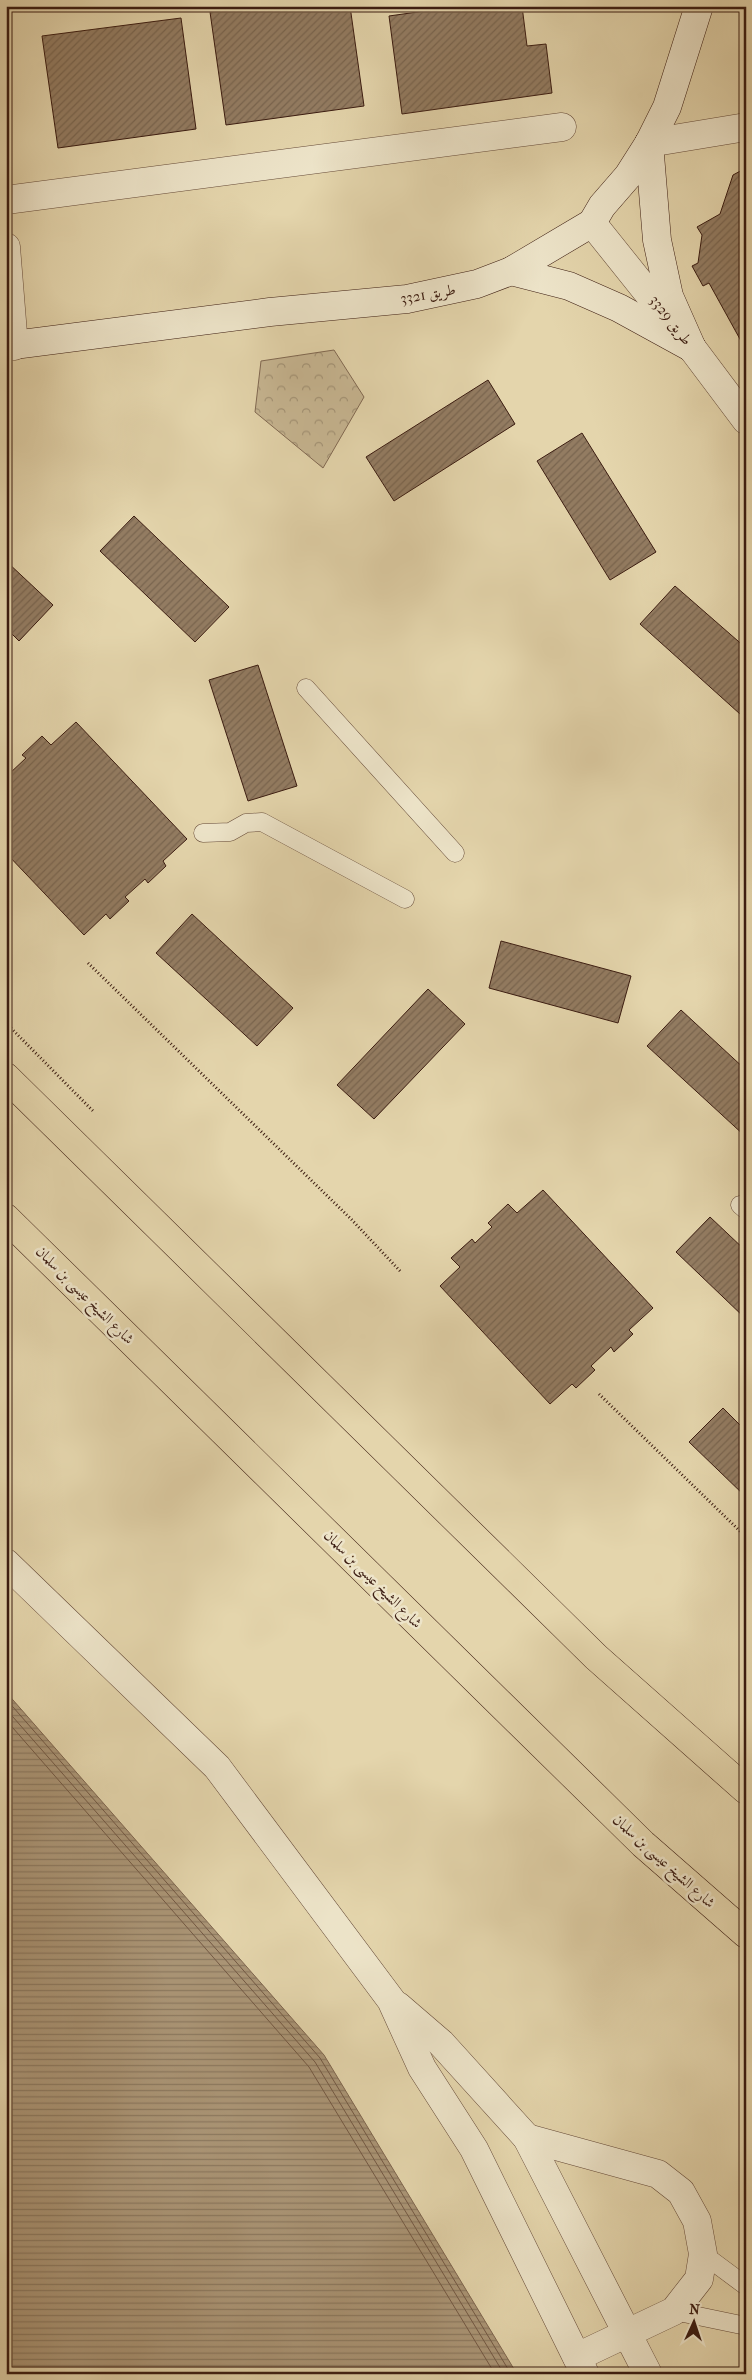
<svg xmlns="http://www.w3.org/2000/svg" width="752" height="2380" viewBox="0 0 752 2380" font-family="'IM FELL French Canon',Amiri,serif">
<style>
.park{fill:url(#park-crowns);stroke:#816952}
.water{fill:url(#water-rules);stroke:#7e654e}
.lines{fill:none;stroke-linecap:round;stroke-linejoin:round}
.shore{stroke:#735944;stroke-width:1}
.building{fill:url(#building-hatch);stroke:#3b1c11}
.lane-casing{stroke:#654a38;stroke-width:19}
.street-casing{stroke:#654a38;stroke-width:29}
.secondary-casing{stroke:#3b1c11;stroke-width:29}
.highway-casing{stroke:#3b1c11;stroke-width:29}
.path{stroke:#3b1c11;stroke-width:3;stroke-dasharray:1 2.5;stroke-linecap:butt}
.lane{stroke:#ede4c9;stroke-width:18}
.street{stroke:#ede4c9;stroke-width:28}
.secondary{stroke:#ede4c9;stroke-width:28}
.highway{stroke:#e4d5ac;stroke-width:28}
.labels{text-anchor:middle;dominant-baseline:central;stroke-width:5;stroke-linejoin:round;paint-order:stroke}
.street-label{font-size:15px;fill:#3b1c11;stroke:#ede4c9}
</style>
<defs>
<pattern id="park-crowns" width="20" height="18" patternUnits="userSpaceOnUse" patternTransform="scale(1.25)"><rect width="20" height="18" fill="#c7b692"/><path d="M2 6a3 3 0 1 1 6 0M12 15a3 3 0 1 1 6 0" fill="none" stroke="#a39376"/></pattern>
<pattern id="water-rules" width="6" height="5" patternUnits="userSpaceOnUse" patternTransform="scale(1.25)"><rect width="6" height="5" fill="#ab9677"/><path d="M0 2.5h6" fill="none" stroke="#8c7a60"/></pattern>
<pattern id="building-hatch" width="6" height="6" patternUnits="userSpaceOnUse" patternTransform="scale(1.25)"><rect width="6" height="6" fill="#937c62"/><path d="M-1 1l2-2M0 6l6-6M5 7l2-2" fill="none" stroke="#79654f"/></pattern>
</defs>
<rect width="100%" height="100%" fill="#e4d5ac"/>
<filter id="stains"><feTurbulence type="fractalNoise" baseFrequency=".004" numOctaves="4"/><feColorMatrix values="0 0 0 0 .2 0 0 0 0 .09 0 0 0 0 .02 0 0 0 .5 -.17"/></filter>
<radialGradient id="worn" r=".72"><stop offset=".6" stop-color="#630" stop-opacity="0"/><stop offset="1" stop-color="#630" stop-opacity=".3"/></radialGradient>
<polygon class="park" points="334,350 364,397 323,468 255,412 261,361"/>
<polygon class="water" points="6,1692 324,2055 517,2374 6,2374"/>
<g class="lines">
<g class="shore">
<polyline points="6,1699 320,2058 511,2374"/>
<polyline points="6,1709 315,2062 504,2374"/>
<polyline points="6,1720 309,2067 495,2374"/>
</g>
</g>
<g class="building">
<polygon points="249,6 350,6 364,106 226,125 210,12"/>
<polygon points="460,6 522,6 527,46 546,44 552,93 402,114 389,16"/>
<polygon points="181,18 196,129 58,148 42,36"/>
<polygon points="6,124 10,149 6,150"/>
<polygon points="746,168 746,350 709,283 703,286 692,266 698,263 702,235 697,227 720,214 733,175"/>
<polygon points="488,380 515,424 394,501 366,457"/>
<polygon points="582,433 656,552 610,580 537,461"/>
<polygon points="134,516 229,607 195,642 100,551"/>
<polygon points="6,561 53,605 19,641 6,628"/>
<polygon points="675,586 746,648 746,708 740,714 640,624"/>
<polygon points="258,665 297,786 248,801 209,680"/>
<polygon points="76,722 187,839 163,861 166,866 148,883 145,879 125,897 129,901 110,919 106,914 84,935 6,853 6,772 9,774 26,758 22,755 42,736 51,745"/>
<polygon points="192,914 293,1008 257,1046 156,953"/>
<polygon points="501,941 631,976 618,1023 489,988"/>
<polygon points="428,989 465,1024 374,1119 337,1085"/>
<polygon points="681,1010 746,1070 746,1137 647,1046"/>
<polygon points="543,1190 653,1308 629,1330 633,1334 614,1352 611,1347 591,1366 595,1370 576,1388 572,1384 550,1404 440,1286 460,1267 451,1258 472,1239 475,1243 492,1227 488,1223 508,1204 517,1213"/>
<polygon points="710,1217 746,1251 746,1319 676,1252"/>
<polygon points="723,1408 746,1431 746,1497 689,1442"/>
</g>
<g class="lines">
<defs>
<g id="lane">
<polyline points="306,688 455,853"/>
<polyline points="203,833 230,832 246,823 262,822 405,899"/>
<polyline points="740,1205 746,1210"/>
<polyline points="703,2254 746,2286"/>
<polyline points="674,2311 746,2326"/>
</g>
<g id="street">
<polyline points="649,143 746,127"/>
<polyline points="6,200 562,127"/>
<polyline points="592,223 692,348 746,420"/>
<polyline points="6,247 14,346"/>
<polyline points="6,1563 217,1767 391,2000 422,2068 474,2149 585,2374"/>
<polyline points="398,2006 441,2043 527,2138 648,2374"/>
<polyline points="527,2138 658,2174 681,2192 697,2221 703,2254 699,2279 674,2311 577,2357"/>
</g>
<g id="secondary">
<polyline points="649,143 657,240 669,296 692,348"/>
<polyline points="511,271 569,286 619,308 692,348"/>
<polyline points="6,346 270,312 407,299 477,284 511,271 592,223 602,206 628,176 649,143 667,107 699,6"/>
</g>
<g id="highway">
<polyline points="6,1077 596,1657 746,1790"/>
<polyline points="6,1218 643,1844 746,1934"/>
</g>
</defs>
<use href="#lane" class="lane-casing"/>
<use href="#street" class="street-casing"/>
<use href="#secondary" class="secondary-casing"/>
<use href="#highway" class="highway-casing"/>
<g class="path">
<polyline points="88,963 351,1219 401,1272"/>
<polyline points="6,1023 94,1112"/>
<polyline points="599,1394 746,1537"/>
</g>
<use href="#lane" class="lane"/>
<use href="#street" class="street"/>
<use href="#secondary" class="secondary"/>
<use href="#highway" class="highway"/>
</g>
<g class="labels">
<g class="street-label">
<text transform="translate(428 294) rotate(-10)">طريق 3321</text>
<text transform="translate(671 320) rotate(52)">طريق 3329</text>
<text transform="translate(85 1295) rotate(45)">شارع الشيخ عيسى بن سلمان</text>
<text transform="translate(373 1579) rotate(45)">شارع الشيخ عيسى بن سلمان</text>
<text transform="translate(664 1861) rotate(42)">شارع الشيخ عيسى بن سلمان</text>
</g>
</g>
<rect width="752" height="2380" fill="none" stroke="#e4d5ac" stroke-width="25"/>
<rect x="8" y="8" width="737" height="2365" fill="none" stroke="#3b1c11" stroke-width="2.5"/>
<rect x="12" y="12" width="727" height="2355" fill="none" stroke="#3b1c11"/>
<g transform="translate(694 2322) rotate(3)" stroke="#ede4c9" stroke-width="4" paint-order="stroke">
<path d="M0-4L9 19L0 12L-9 19Z" fill="#3b1c11"/>
<text y="-8" font-size="14" font-weight="bold" text-anchor="middle" fill="#3b1c11">N</text>
</g>
<rect width="100%" height="100%" filter="url(#stains)"/>
<rect width="100%" height="100%" fill="url(#worn)"/>
</svg>
